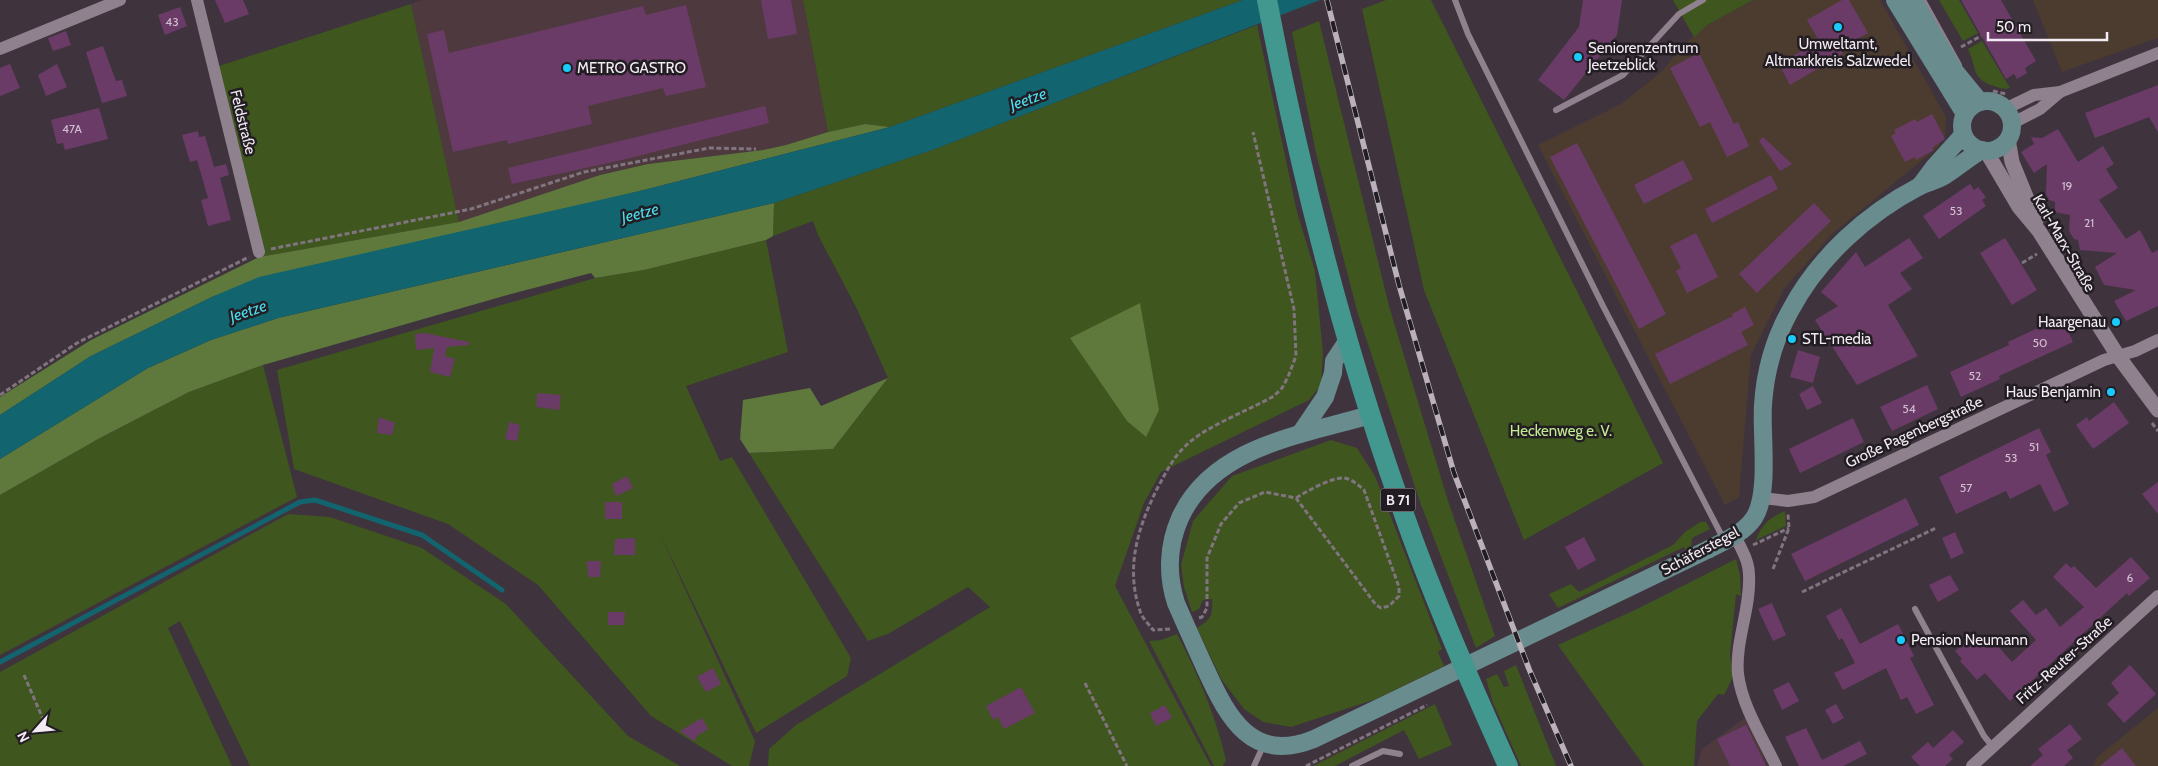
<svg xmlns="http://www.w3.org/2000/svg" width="2158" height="766" viewBox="0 0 2158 766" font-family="Cabin,sans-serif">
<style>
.commercial{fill:#4b3c2f}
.industrial{fill:#4d393e}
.green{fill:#3f561e}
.forest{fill:#5e793b}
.water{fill:#12656e}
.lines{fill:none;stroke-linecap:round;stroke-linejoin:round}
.stream{stroke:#12656e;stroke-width:5}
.building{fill:#6b3b68}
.path{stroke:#80757f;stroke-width:3;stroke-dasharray:5 2.5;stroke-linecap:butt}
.service{stroke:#8f818e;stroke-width:6}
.minor{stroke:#8f818e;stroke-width:12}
.tertiary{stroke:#8f818e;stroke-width:15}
.secondary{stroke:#698c8e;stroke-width:18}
.primary{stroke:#42978f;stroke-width:20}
.rail-casing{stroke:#bab1ba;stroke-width:5.5}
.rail{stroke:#221d22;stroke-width:4;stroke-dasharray:11;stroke-linecap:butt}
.poi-dot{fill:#1acafc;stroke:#221d22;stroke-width:2}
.labels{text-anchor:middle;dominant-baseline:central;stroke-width:5;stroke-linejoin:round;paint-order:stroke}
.number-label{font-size:12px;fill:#d1bfd0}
.shield{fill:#221d22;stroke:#b4adb4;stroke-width:1}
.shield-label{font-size:14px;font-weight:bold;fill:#f3ebf3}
.poi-label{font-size:15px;fill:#f3ebf3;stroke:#221d22;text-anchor:start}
.street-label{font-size:15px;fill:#f3ebf3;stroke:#221d22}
.park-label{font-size:15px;fill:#c4ec92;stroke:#221d22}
.water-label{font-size:16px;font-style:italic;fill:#4adced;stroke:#221d22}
</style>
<rect width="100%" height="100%" fill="#3f333e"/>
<g class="commercial">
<polygon points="1753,0 1880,0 1946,117 1945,136 1937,148 1832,234 1784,289 1751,355 1739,497 1725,505 1538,145 1621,104 1660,73 1688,41 1707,25"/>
<polygon points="2033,0 2158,0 2158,38 2062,72"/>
<polygon points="2158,708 2158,766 2093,766 2097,757"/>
</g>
<g class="industrial">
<polygon points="422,0 803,0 828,132 786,145 763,150 648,164 600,175 459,222 411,4"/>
<polygon points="1746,717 1768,766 1697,766 1702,749"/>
</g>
<g class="green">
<polygon points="803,0 1243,0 890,127 865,124 828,132"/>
<polygon points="1386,0 1431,0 1663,463 1524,540 1424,290 1362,9"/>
<polygon points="1673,0 1753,0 1707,25 1694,37"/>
<polygon points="1939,0 1959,0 1978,33 1963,41"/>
<polygon points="411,4 459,222 259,257 219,66"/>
<polygon points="1319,21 1389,306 1448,501 1495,636 1476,648 1420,502 1358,314 1316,153 1292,32"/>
<polygon points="1257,25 1297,212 1315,271 1323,353 1321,385 1309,400 1161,472 1144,503 1115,586 1211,766 768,766 769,749 796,725 990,607 968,587 888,634 868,641 749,453 833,449 888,378 857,309 818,235 813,221 773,236 774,203 935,149"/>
<path d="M1982 41 2010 88C2004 90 2000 88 1994 86 1971 79 1977 68 1968 49Z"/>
<polygon points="766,240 788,352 686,386 720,461 732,457 851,658 847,676 756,733 658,530 755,741 749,766 732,766 651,716 538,585 448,524 294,469 277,370 595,278 644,270"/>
<polygon points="263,365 297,497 0,655 0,495 100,438 189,392"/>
<path d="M1331 440 1357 448 1375 476 1442 649 1438 652 1444 666 1376 699 1291 727 1263 722 1244 709 1221 679 1197 628C1211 619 1213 616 1212 599L1203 600 1199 609 1192 612 1184 587 1181 565 1193 521 1232 476Z"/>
<path d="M1785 511 1786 526 1756 540C1761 525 1770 517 1785 511Z"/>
<polygon points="288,514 330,517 422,548 506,604 628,736 680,766 250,766 180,621 168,628 232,766 0,766 0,672"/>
<polygon points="1700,522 1706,522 1710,529 1692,538 1691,548 1686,551 1684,547 1558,608 1549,594 1571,584 1579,592 1673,545 1685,532"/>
<polygon points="1736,559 1740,575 1741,596 1736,594 1730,655 1733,677 1724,695 1718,694 1697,721 1694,766 1644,766 1558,645 1637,609"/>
<path d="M1177 634C1199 676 1215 714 1226 760L1223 766H1214L1149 641 1161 640Z"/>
<polygon points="1516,665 1556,766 1521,766 1493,703 1486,679 1497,674 1504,687 1509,686 1504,671"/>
<polygon points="1435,704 1452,745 1419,759 1404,730 1335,766 1313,766"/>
</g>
<g class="forest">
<polygon points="865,124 890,127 644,190 214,296 91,356 0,415 0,397 91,340 259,257 459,222 600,175 648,164 763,150 786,145 828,132"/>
<polygon points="774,203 773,236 766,240 644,270 595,278 591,273 511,294 263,365 189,392 100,438 0,495 0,459 148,368 211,340 278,318"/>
<polygon points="1140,303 1159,410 1146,437 1127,421 1070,338"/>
<polygon points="888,378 833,449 749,453 740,439 743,400 810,388 821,406"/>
</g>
<polygon class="water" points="1243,0 1320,0 935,149 774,203 278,318 211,340 148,368 0,459 0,415 91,356 214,296 259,277 644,190 890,127"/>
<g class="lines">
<polyline class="stream" points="0,662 300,502 315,500 422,535 502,590"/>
</g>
<g class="building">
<polygon points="215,0 243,0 249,14 225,23"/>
<polygon points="761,0 791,0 797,34 768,39"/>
<polygon points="1583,0 1622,0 1617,35 1564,100 1538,80 1579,27"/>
<polygon points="1842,0 1849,0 1868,33 1840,49 1843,54 1790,85 1779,64 1819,41 1807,20"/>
<polygon points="1961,0 2001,0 2036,61 2025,68 2027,73 2017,79 2014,74 2006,79"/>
<polygon points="686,5 706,87 666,96 663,88 588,106 592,124 508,144 507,140 453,152 427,34 444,30 449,53 643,6 646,15"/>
<polygon points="180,7 187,26 165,35 158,15"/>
<polygon points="66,31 71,45 53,51 48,38"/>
<polygon points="103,46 116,81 122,80 127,96 102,103 86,52"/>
<polygon points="1699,53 1734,124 1738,122 1749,146 1727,157 1710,122 1700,127 1670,68"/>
<polygon points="10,64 20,88 0,96 0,68"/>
<polygon points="57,64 67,87 46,96 38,75"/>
<polygon points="2158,85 2158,132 2149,117 2095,138 2085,113"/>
<polygon points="765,106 769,123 622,160 512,184 508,168"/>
<polygon points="99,108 108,139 65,150 63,143 57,144 51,120"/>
<polygon points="1932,114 1945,139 1932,148 1934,150 1916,160 1915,157 1905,162 1891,136 1896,133 1894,130 1915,119 1917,122"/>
<polygon points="2058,129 2078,162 2103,146 2114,164 2106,169 2118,188 2099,200 2126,239 2140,230 2152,253 2158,250 2158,306 2126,321 2114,301 2136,290 2104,285 2095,267 2117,253 2080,250 2078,240 2074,239 2069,231 2070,215 2055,212 2055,202 2049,200 2046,194 2047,164 2034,173 2021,152 2034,144 2031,137 2042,138"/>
<polygon points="198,131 199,137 205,136 214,167 226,164 229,175 220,178 231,220 208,226 201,200 208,198 197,160 190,162 182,135"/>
<polygon points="1763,137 1792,164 1780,171 1759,141"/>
<polygon points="1577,143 1666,314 1639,329 1550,157"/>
<polygon points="1683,160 1693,179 1644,204 1634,185"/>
<polygon points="1771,175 1778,189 1712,223 1705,209"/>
<polygon points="1970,184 1974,190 1978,187 1986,197 1982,200 1986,206 1939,239 1923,216"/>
<polygon points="1814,203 1831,221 1757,293 1739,274"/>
<polygon points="1696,233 1718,277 1687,293 1676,271 1681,268 1670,246"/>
<polygon points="1909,238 1923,258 1900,273 1912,289 1888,305 1918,356 1857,385 1815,320 1838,306 1821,292 1856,252 1865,267"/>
<polygon points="2005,238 2037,290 2012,305 1980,253"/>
<polygon points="1745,307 1754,325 1741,332 1748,345 1670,384 1655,354 1733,316 1732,314"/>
<polygon points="2061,317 2073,342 1999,376 2000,379 1961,397 1950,372 2009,345 2008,342"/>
<polygon points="425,333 469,342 469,345 447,347 445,356 455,359 450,377 430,372 434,348 416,350 415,334"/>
<polygon points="1798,350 1820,357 1813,383 1790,377"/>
<polygon points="1927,385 1938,409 1892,431 1880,407"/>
<polygon points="1813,386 1822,403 1807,410 1799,394"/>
<polygon points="537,393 561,395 559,410 536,407"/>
<polygon points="2114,402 2129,423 2093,449 2076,425 2087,417 2089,421"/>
<polygon points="379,417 395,423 392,435 377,433"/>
<polygon points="1853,418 1864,442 1800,473 1789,449"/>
<polygon points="509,422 520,425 517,441 505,439"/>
<polygon points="2039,428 2051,452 2046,455 2069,504 2054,512 2040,484 2010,499 2006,491 1956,514 1939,477"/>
<polygon points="627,476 633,488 616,496 612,484"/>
<polygon points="2158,482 2158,514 2142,494"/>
<polygon points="1906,498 1919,525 1805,581 1791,554"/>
<rect x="605" y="502" width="17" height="17"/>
<polygon points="1955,532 1964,553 1951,559 1942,538"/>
<polygon points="1584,537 1596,560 1578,570 1565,547"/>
<polygon points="635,538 635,555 614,555 615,539"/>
<polygon points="2131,557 2150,578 2129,596 2127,593 2010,701 1985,673 1977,680 1960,661 1962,659 1955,651 1972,636 1979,643 1988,635 2012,662 2036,640 2010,611 2023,600 2036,615 2046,608 2060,627 2084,607 2053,577 2066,563 2071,568 2074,566 2096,588"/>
<polygon points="587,561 601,561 600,577 588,577"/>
<polygon points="1950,575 1959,590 1938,602 1929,585"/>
<polygon points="1772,603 1786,635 1773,641 1758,609"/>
<polygon points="1841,608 1860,644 1898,624 1914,656 1910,658 1934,705 1916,714 1907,697 1901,700 1886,668 1843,690 1834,673 1855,663 1842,638 1839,640 1826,616"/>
<polygon points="608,612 625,612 624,625 608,625"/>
<polygon points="2130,665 2156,694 2124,723 2107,704 2119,693 2111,683"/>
<polygon points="713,668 721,684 706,692 697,677"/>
<polygon points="1789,682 1799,701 1782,710 1773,690"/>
<polygon points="1021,687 1035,713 1004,729 998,717 993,720 986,706"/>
<polygon points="1836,704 1844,718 1833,724 1825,710"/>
<polygon points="1165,705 1172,718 1156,726 1150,713"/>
<polygon points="702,718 708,729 698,735 694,741 680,731"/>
<polygon points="2070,724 2082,739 2067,750 2073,758 2064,766 2030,766 2043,755 2038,749"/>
<polygon points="1746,725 1752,737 1766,766 1730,766 1717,739"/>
<polygon points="1806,728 1822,760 1860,741 1867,754 1843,766 1799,766 1785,737"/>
<polygon points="1953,730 1964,742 1949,755 1953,759 1945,766 1920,766 1911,757 1928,742 1933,748"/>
<polygon points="2122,748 2136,766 2100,766"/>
</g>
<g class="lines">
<g class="path">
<polyline points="1961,47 1981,36"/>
<polyline points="1993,91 2006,94"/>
<polyline points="271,249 471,209 584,172 709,148 756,149"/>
<polyline points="2022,263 2037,254"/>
<polyline points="0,395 77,343 249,257"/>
<polyline points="2152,423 2158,431"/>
<polyline points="1753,545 1789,528"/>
<polyline points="1773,569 1789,528 1788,514"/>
<polyline points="1802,592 1936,528"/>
<path d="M1199 618 1202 617 1207 608V558L1221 524 1239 503 1265 492 1296 498 1376 605 1381 608 1389 606 1399 596V587L1364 490C1358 485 1352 479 1344 478 1332 477 1307 491 1296 498"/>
<path d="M1170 629 1153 630C1149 624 1142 618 1140 611 1125 567 1138 527 1158 487 1168 469 1174 455 1191 441 1212 424 1249 410 1274 396L1282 388 1288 377 1296 356 1294 309 1253 132"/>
<polyline points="24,675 46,726"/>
<polyline points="1085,683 1127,766"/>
<polyline points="1306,766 1427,705"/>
</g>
<g class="service">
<polyline points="1455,0 1468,34 1603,306 1724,540"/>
<polyline points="1923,0 1959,65"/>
<polyline points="1556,110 1623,75 1679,14 1703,0"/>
<polyline points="1915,609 1984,736 1993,747"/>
<polyline points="1254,766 1264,744"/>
<polyline points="1352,766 1383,751 1400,754"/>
</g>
<g class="minor">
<polyline points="197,0 259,252"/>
<polyline points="0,49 120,0"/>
<polyline points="2005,109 2034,95 2060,92 2158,53"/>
<polyline points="2011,124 2040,109 2060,92"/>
<polyline points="1762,498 1788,501 1814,497 2104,360 2135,351 2158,340"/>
<path d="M1735 536C1741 548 1749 561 1749 575 1751 608 1735 641 1738 674 1742 706 1762 737 1776 766"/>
<polyline points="1972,766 2158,596"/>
</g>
<g class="tertiary">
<polyline points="2008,139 2012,162 2036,221"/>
<polyline points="1986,151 2019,207 2039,231 2118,356 2158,410"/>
</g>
<g class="secondary">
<polyline points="1895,0 1965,114"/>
<polyline points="1913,0 1953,69 1980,102"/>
<circle cx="1987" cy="126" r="25"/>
<polyline points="1920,186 1935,166 1963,135"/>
<path d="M1370 415C1302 435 1213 446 1180 518 1168 545 1167 575 1176 603 1186 626 1196 648 1206 670 1228 718 1252 764 1314 739L1707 550C1724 541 1743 534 1754 518 1770 494 1761 435 1763 405 1765 373 1774 340 1790 311 1818 258 1866 214 1920 186 1927 182 1937 181 1944 176 1957 168 1968 158 1982 150"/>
<polyline points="1300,434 1325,397 1333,373 1334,361 1348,340"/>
</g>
<path class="primary" d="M1267 0C1299 168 1342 339 1399 500 1430 591 1469 679 1508 766"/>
<defs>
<polyline id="rail" points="1327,0 1399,285 1454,473 1529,669 1571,766"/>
</defs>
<use href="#rail" class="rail-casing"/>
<use href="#rail" class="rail"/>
</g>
<g class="poi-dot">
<circle cx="1838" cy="27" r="5"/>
<circle cx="1578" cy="57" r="5"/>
<circle cx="567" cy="68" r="5"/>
<circle cx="2116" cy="322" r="5"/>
<circle cx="1792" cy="339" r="5"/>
<circle cx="2111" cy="392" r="5"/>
<circle cx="1901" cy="640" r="5"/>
</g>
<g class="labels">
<g class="number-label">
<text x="172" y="21">43</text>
<text x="72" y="128">47A</text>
<text x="2067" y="185">19</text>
<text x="1956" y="210">53</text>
<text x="2089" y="222">21</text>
<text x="2040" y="342">50</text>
<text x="1975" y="375">52</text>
<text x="1909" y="408">54</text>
<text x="2034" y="446">51</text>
<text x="2011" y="457">53</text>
<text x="1966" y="487">57</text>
<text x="2130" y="577">6</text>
</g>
<rect class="shield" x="1380.5" y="488.5" width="35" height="23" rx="4"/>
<g class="shield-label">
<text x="1398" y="500">B 71</text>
</g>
<g class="poi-label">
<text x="1838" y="44" text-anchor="middle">Umweltamt,<tspan x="1838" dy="17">Altmarkkreis Salzwedel</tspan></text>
<text x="1588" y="48">Seniorenzentrum<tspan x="1588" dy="17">Jeetzeblick</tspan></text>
<text x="577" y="68">METRO GASTRO</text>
<text x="2106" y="322" text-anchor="end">Haargenau</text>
<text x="1802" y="339">STL-media</text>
<text x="2101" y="392" text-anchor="end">Haus Benjamin</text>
<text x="1911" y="640">Pension Neumann</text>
</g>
<g class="street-label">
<text transform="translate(243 122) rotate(76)">Feldstraße</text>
<text transform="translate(2064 243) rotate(60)">Karl-Marx-Straße</text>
<text transform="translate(1914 432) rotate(-25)">Große Pagenbergstraße</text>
<text transform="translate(1700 551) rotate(-28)">Schäferstegel</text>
<text transform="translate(2064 660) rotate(-42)">Fritz-Reuter-Straße</text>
</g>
<g class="park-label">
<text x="1561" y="431">Heckenweg e. V.</text>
</g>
<g class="water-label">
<text transform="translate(1028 99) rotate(-20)">Jeetze</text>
<text transform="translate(640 213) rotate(-14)">Jeetze</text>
<text transform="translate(248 311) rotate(-19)">Jeetze</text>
</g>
</g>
<g transform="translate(35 731) rotate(243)" stroke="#221d22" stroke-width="4" paint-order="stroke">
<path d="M0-4L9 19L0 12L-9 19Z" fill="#f3ebf3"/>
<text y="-8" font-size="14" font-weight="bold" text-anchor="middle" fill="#f3ebf3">N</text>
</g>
<path d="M1988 32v8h119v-8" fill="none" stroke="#f3ebf3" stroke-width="2.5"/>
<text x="1996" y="32" font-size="15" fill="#f3ebf3" stroke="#221d22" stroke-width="4" paint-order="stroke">50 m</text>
</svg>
